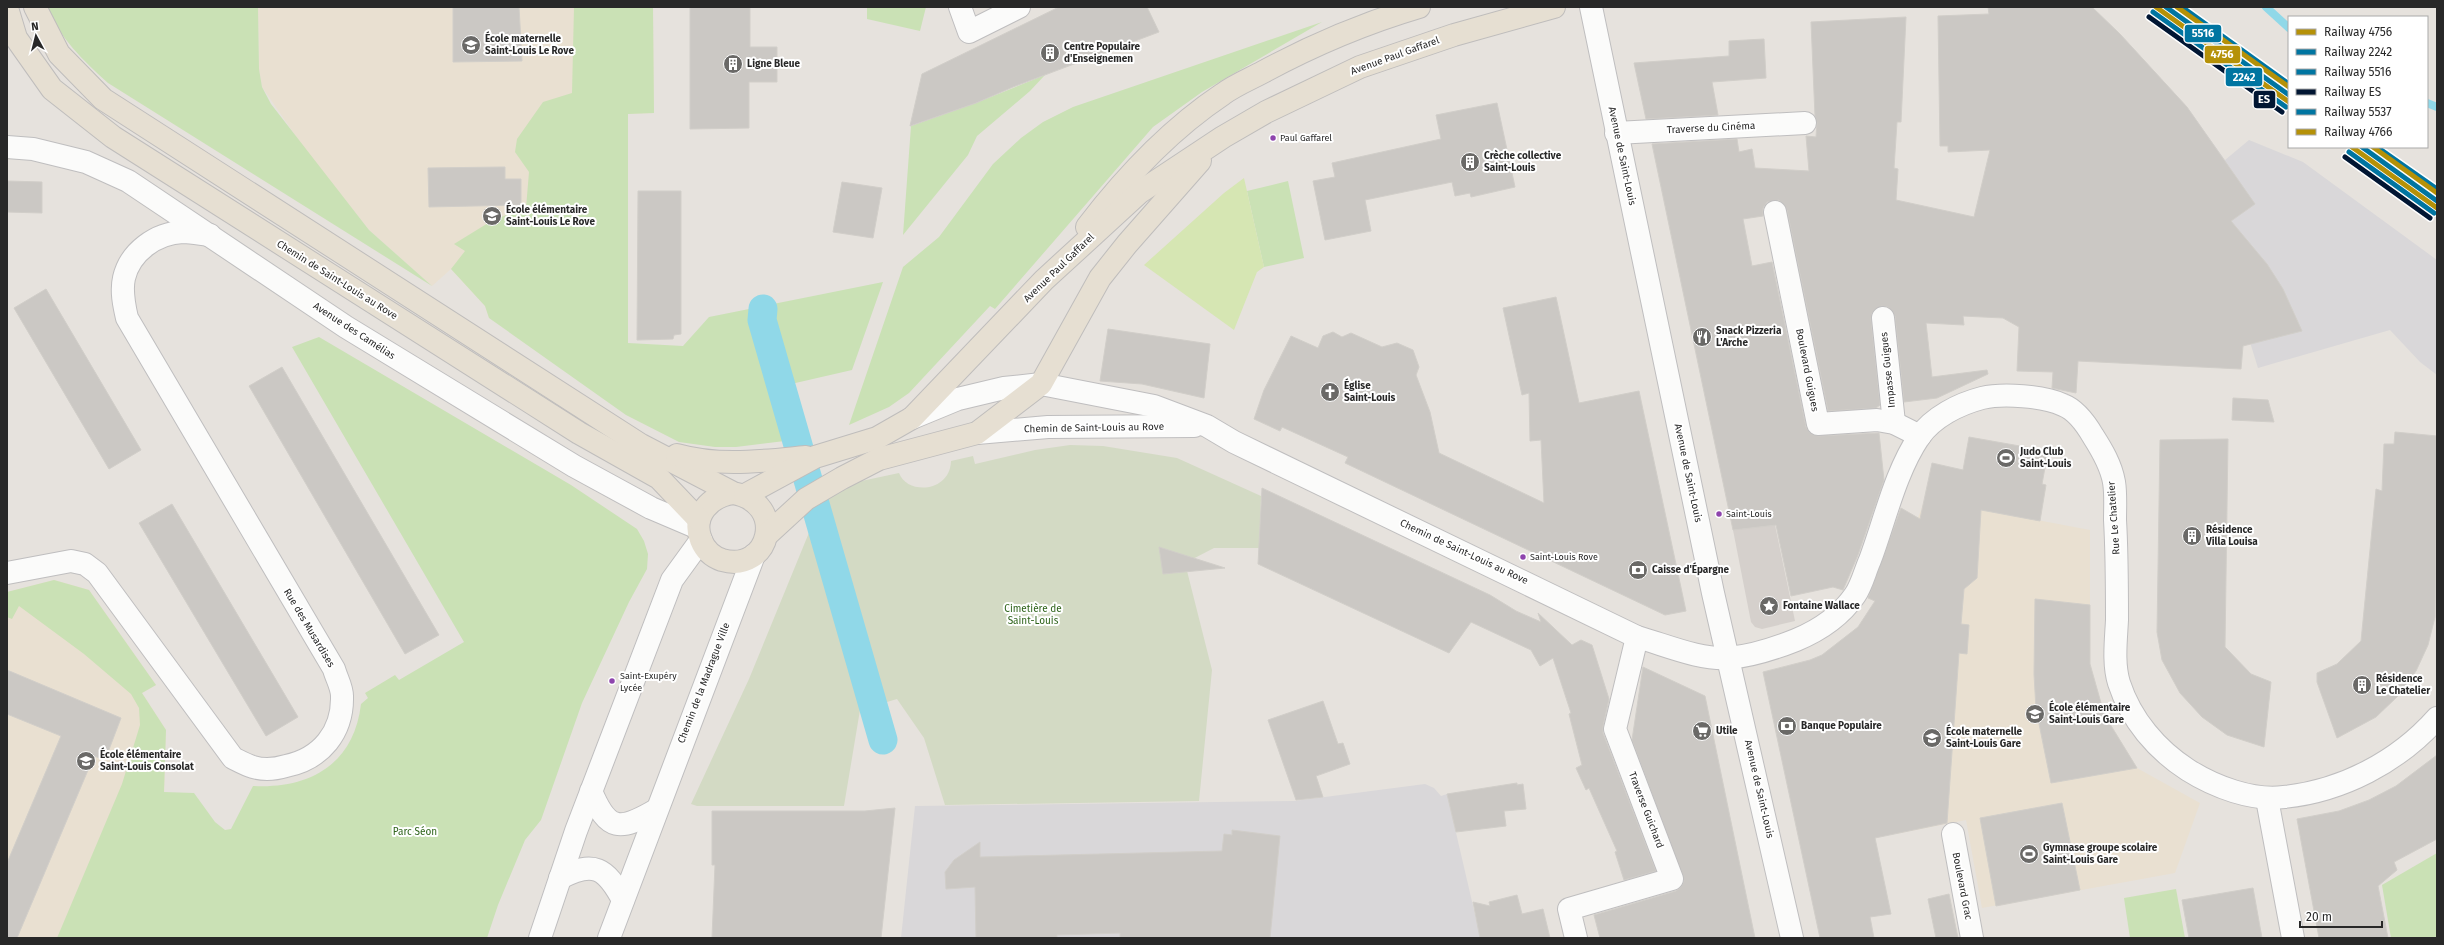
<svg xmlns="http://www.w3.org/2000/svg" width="2444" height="945" viewBox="0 0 2444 945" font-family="'Fira Sans',sans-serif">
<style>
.industrial{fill:#d9d7d9}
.education{fill:#e9e0d1}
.green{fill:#cae1b5}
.cemetery{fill:#d3dac4}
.pitch{fill:#d6e6b3}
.plaza{fill:#d5d0cc}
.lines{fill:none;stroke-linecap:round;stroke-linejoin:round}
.stream{stroke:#90d8e8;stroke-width:8}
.canal{stroke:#90d8e8;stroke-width:29}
.building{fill:#cbc8c4;stroke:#d1cec9}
.minor-casing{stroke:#bfbebf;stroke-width:24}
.major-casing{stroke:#bfbdbc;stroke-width:24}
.minor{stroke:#fbfbfa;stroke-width:22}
.major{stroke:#e6dfd2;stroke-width:22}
.rail-1-casing{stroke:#fff;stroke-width:8}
.rail-2-casing{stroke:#fff;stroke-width:8}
.rail-3-casing{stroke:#fff;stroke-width:8}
.rail-4-casing{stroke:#fff;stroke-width:8}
.rail-5-casing{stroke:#fff;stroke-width:8}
.rail-6-casing{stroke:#fff;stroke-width:8}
.rail-1{stroke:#b59108;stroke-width:5}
.rail-2{stroke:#0075a1;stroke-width:5}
.rail-3{stroke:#0075a1;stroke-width:5}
.rail-4{stroke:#011633;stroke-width:5}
.rail-5{stroke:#0075a1;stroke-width:5}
.rail-6{stroke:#b59108;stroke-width:5}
.bus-dot{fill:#8e44ad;stroke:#fff;stroke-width:1.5}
.labels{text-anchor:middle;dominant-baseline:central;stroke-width:4;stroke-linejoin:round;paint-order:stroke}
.bus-label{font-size:9px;fill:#282828;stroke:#fff;text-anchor:start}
.poi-label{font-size:10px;font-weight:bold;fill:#282828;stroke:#fff;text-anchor:start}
.street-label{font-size:10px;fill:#282828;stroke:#fff}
.park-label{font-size:10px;fill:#2e631a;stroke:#fff}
.line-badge{stroke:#fff;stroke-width:1.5}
.badge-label{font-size:11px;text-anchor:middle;font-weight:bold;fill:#fff}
</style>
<rect width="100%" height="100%" fill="#e6e2dd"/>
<g class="industrial">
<polygon points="1988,7 2120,34 2187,107 2225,160 2249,140 2303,162 2437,260 2437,375 2420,362 2390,330 2258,368 2250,342 1993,46"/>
<polygon points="1425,784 1434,788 1441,796 1447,794 1480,936 1482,938 901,938 915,806 1294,801"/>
</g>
<g class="education">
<polygon points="258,7 653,7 654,113 628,114 627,202 489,318 485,306 451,269 432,286 369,230 304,148 262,87 259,69"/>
<polygon points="1925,499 2090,530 2090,664 2101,703 2110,724 2137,768 2200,803 2175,873 1982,908 1966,820 1896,834 1918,518"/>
<polygon points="54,580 89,590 156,685 142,693 166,730 160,938 7,938 7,592"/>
</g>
<g class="green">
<path d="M48 7H258L259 69 262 87 271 104 369 230 432 286 108 83C85 62 58 37 48 7Z"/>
<polygon points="574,7 653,7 654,113 628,114 628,343 683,346 709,317 883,282 852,370 778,387 793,440 736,447 715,447 679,442 626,415 489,318 485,306 451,269 465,251 454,244 493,220 526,208 529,172 515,152 517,139 543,102 572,93"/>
<polygon points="867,7 926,7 920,31 867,19"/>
<polygon points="1322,22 1202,92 1153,127 995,309 990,306 909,393 889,407 849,425 903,267 939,237 993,164 1021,138 1043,122 1073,107"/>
<polygon points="1045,75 1030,91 977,136 968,155 903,235 911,126 976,103"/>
<polygon points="1288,181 1304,258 1264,267 1247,191"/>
<path d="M319 337 571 485 637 529 644 541 648 554 647 569 629 602 582 703 541 820 525 840 498 905 487 938H57L122 784 140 725 139 708 131 694 84 654 19 606 12 619 7 617V592L54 580 89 590 156 685 142 693 166 730 164 792 194 793 215 822 225 830 231 829 253 786C310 789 354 764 361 704L368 698 365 693 395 675 399 680 464 642 292 347Z"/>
<polygon points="2437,853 2437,938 2391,938 2382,885"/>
<polygon points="2176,889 2185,938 2130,938 2124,898"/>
</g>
<path class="cemetery" d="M1070 445 1103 446 1177 458 1261 496 1259 548H1214L1185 563 1212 670 1199 801 945 805 924 738 897 699 860 710 844 806H697L691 804 749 679 815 518 824 502 831 494 852 483 899 473C907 495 950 493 951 461L973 456 975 464 1035 450Z"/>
<polygon class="pitch" points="1244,178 1264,267 1257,272 1234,330 1144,265 1224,193"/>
<polygon class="plaza" points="1775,525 1795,621 1762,629 1755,627 1751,622 1733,530"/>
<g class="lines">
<g class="stream">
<polyline points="2266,7 2289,28"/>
<polyline points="2427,103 2437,107"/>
</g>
<polyline class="canal" points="763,309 762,320 883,740"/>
</g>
<g class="building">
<polygon points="453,7 519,7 522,61 453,62"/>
<polygon points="690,7 750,7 750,47 777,47 777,82 749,82 749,128 690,129"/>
<polygon points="1059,7 1147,7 1159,32 1013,87 976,103 910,126 922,74"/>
<polygon points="1988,7 2092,7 2120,34 2187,107 2255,204 2231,221 2267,264 2283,289 2302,331 2243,346 2241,369 2078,361 2076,393 2052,388 2053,372 2017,371 2019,327 2003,318 1963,316 1964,325 1926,323 1932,377 1987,370 1988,374 1937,398 1904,402 1895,316 1888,307 1881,306 1872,313 1871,319 1880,405 1876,408 1828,411 1787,210 1779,200 1767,202 1763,208 1763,216 1743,219 1752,266 1772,262 1806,427 1809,432 1818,436 1879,433 1884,480 1858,555 1843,590 1833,587 1791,596 1776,525 1733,530 1652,144 1737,139 1739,152 1752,149 1755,168 1809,171 1806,136 1816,137 1817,123 1815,116 1811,22 1906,17 1901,122 1897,122 1894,168 1898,169 1896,200 1974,217 1990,150 1948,152 1948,146 1940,146 1938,16 1989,14"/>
<polygon points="1764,39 1766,78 1712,82 1718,115 1646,119 1634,63 1729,56 1729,41"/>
<polygon points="1497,103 1515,187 1471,197 1470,193 1455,196 1452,182 1365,200 1371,231 1325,240 1313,181 1335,177 1332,163 1441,139 1436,115"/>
<polygon points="502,167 505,167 505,179 521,179 521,205 429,207 428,168"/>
<polygon points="7,181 42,182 42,213 7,212"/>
<polygon points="842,182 882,188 873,238 833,232"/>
<polygon points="638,191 681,191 681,334 674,335 673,339 637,340"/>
<polygon points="46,289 141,450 109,469 14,308"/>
<polygon points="1556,297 1579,403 1639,391 1686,611 1665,615 1345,463 1348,457 1282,427 1280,431 1254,419 1264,390 1291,336 1318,348 1323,336 1333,332 1342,337 1351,333 1382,347 1397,343 1413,350 1419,367 1416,375 1430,412 1439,453 1544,503 1541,440 1530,441 1529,393 1522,395 1503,308"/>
<polygon points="1108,329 1210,344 1204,398 1142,384 1100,381"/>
<polygon points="282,367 439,635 405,654 249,386"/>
<polygon points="2233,398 2268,400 2274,422 2232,420"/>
<polygon points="2395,432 2437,436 2435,617 2428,645 2416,671 2398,696 2376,717 2337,738 2317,682 2317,673 2337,664 2361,641 2376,489 2382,491 2384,444 2394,444"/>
<polygon points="1969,437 2048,451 2042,484 2046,485 2040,521 1981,510 1977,578 1964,589 1961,624 1969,625 1967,654 1959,653 1947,823 1875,838 1891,914 1870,917 1874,938 1820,938 1763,672 1810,660 1822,655 1858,627 1875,601 1868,598 1901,508 1920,519 1932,463 1963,470"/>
<polygon points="2228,439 2225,647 2251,674 2271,682 2264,747 2227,735 2202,717 2180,693 2162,660 2157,632 2160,440"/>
<polygon points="1262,488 1490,595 1516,611 1541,622 1538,613 1572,645 1581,640 1592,645 1609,699 1603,726 1603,733 1656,871 1624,880 1615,852 1617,851 1589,788 1586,790 1576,768 1582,765 1569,714 1571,713 1553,658 1540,666 1531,650 1471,622 1449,653 1258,564"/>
<polygon points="172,504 298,717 266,736 139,523"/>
<polygon points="1159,547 1225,568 1163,574"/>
<polygon points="2035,599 2090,605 2090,664 2101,703 2110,724 2137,768 2051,783 2036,709 2034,674"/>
<polygon points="1643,667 1705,696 1755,938 1600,938 1594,915 1676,891 1681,887 1684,881 1632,740"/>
<polygon points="7,670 121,718 105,760 94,756 17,938 7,938 7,863 61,736 7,714"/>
<polygon points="1323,701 1338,744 1343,743 1350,764 1316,776 1323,797 1296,800 1268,720"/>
<polygon points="2437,755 2437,839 2394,862 2397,870 2378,886 2388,938 2319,938 2297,819 2339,811 2369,800 2396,786"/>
<polygon points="1517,783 1517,785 1523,784 1526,809 1504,811 1506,826 1456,832 1447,794"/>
<polygon points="2062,803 2080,890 1996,906 1980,818"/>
<polygon points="895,808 881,938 712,938 715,865 712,865 712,811 865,811"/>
<polygon points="1232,830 1280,836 1270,938 1120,938 1120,933 1057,935 1057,938 976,938 975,887 946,889 945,872 954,860 980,842 980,857 1222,851 1224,834 1232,835"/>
<polygon points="2253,888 2262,938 2189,938 2182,900"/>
<polygon points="1949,894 1958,938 1936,938 1928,899"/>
<polygon points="1517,895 1522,914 1543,909 1550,938 1480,938 1473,902 1490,906 1489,902"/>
</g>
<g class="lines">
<defs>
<g id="minor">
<polyline points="960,7 969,32 1019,7"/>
<polyline points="1591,7 1713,593 1792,938"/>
<polyline points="1616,133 1805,123"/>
<polyline points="7,147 33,149 86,162 128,181 346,327 574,466 651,508 698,528"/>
<polyline points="1775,212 1818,424 1877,420 1894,423 1920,436"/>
<polyline points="1883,318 1894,423"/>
<path d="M912 418 958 399 1004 388 1041 384 1154 406 1207 426 1234 442 1637 637C1666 645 1699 660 1729 658 1751 656 1776 648 1796 640 1820 630 1840 617 1855 595 1862 585 1865 571 1870 560 1885 520 1895 473 1919 437 1933 417 1959 404 1982 398 2003 393 2043 396 2063 405 2076 410 2086 424 2093 436 2102 450 2111 465 2114 482 2116 494 2115 507 2115 520 2117 553 2117 587 2117 620 2116 640 2113 664 2119 683 2131 720 2157 750 2188 770 2215 787 2252 801 2284 797 2342 791 2398 762 2437 718"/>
<polyline points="977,433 1048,427 1194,426"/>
<path d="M7 573 71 561 85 564 97 573 233 758C239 761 246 765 253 767 263 770 276 769 286 766 321 759 343 732 342 696 342 687 336 677 334 669L127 318C124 305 121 291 124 278 130 252 156 233 183 232 191 232 201 234 210 235"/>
<path d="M591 791C608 832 620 831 656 810"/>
<polyline points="2267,799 2293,938"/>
<polyline points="1953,834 1972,938"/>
<path d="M560 878C594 860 606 868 623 900"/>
<polyline points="540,938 576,831 672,580 701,540"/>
<polyline points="609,938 754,555"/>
<polyline points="1576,938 1569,909 1672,879 1615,729 1637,637"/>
</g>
<g id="major">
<path d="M35 7 59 54 103 99 641 445 733 493C788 503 770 574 722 560 713 557 705 550 701 540 691 515 711 496 733 493"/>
<polyline points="7,8 16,38 52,89 113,137 579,433 659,478 699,520"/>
<path d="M1087 227C1126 176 1169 130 1223 94 1235 85 1250 79 1263 72 1313 45 1365 23 1419 7"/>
<path d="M677 455C720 467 762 461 806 457"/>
<polyline points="745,495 815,457 877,438 912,418 1044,280 1140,192 1223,137 1266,112 1360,67 1454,35 1554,7"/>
<polyline points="768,534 806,499 842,478 879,459 977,433 1041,384 1100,278 1127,244 1200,161"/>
</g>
</defs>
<use href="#minor" class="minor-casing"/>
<use href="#major" class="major-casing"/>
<use href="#minor" class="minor"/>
<use href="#major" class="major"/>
<defs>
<g id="rail-1">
<polyline points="2156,7 2289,102"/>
<polyline points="2352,147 2437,208"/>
</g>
<g id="rail-2">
<polyline points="2153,12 2286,107"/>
<polyline points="2349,152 2434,213"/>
</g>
<g id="rail-3">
<polyline points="2166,7 2289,95"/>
<polyline points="2362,147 2437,201"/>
</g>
<g id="rail-4">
<polyline points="2149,17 2282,112"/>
<polyline points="2345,157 2430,218"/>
</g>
<g id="rail-5">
<polyline points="2182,7 2289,84"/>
<polyline points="2377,147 2437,189"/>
</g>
<g id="rail-6">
<polyline points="2177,7 2289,87"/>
<polyline points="2373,147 2437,193"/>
</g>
</defs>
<use href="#rail-1" class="rail-1-casing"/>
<use href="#rail-2" class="rail-2-casing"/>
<use href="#rail-3" class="rail-3-casing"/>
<use href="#rail-4" class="rail-4-casing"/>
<use href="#rail-5" class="rail-5-casing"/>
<use href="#rail-6" class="rail-6-casing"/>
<use href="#rail-1" class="rail-1"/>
<use href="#rail-2" class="rail-2"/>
<use href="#rail-3" class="rail-3"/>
<use href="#rail-4" class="rail-4"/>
<use href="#rail-5" class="rail-5"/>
<use href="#rail-6" class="rail-6"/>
</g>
<defs>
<symbol id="school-disc" viewBox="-11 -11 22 22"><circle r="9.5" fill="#6a6967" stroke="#fff"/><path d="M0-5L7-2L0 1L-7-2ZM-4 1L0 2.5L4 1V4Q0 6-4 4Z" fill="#fff"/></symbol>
<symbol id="building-disc" viewBox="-11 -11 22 22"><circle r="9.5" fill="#6a6967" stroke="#fff"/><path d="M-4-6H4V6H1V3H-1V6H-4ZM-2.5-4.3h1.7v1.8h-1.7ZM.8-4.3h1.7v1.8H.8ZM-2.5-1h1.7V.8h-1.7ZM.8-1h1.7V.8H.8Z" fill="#fff"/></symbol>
<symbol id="restaurant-disc" viewBox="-11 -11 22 22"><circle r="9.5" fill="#6a6967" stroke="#fff"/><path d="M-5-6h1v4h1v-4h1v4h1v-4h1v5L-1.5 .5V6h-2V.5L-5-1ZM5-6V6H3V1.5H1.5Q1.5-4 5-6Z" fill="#fff"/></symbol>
<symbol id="church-disc" viewBox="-11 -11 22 22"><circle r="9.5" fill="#6a6967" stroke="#fff"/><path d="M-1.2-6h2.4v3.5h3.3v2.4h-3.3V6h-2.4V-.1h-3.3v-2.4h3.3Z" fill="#fff"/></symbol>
<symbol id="stadium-disc" viewBox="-11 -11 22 22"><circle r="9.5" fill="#6a6967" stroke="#fff"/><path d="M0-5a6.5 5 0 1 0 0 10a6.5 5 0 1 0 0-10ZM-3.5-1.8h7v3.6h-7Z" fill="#fff"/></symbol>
<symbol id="bank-disc" viewBox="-11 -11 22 22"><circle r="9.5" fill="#6a6967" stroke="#fff"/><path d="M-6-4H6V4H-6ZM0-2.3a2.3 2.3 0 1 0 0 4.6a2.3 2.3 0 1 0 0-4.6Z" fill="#fff"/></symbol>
<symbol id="sight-disc" viewBox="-11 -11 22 22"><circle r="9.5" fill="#6a6967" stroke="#fff"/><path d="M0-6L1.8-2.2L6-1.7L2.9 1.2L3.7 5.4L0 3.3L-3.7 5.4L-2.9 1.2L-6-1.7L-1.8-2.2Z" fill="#fff"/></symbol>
<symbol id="supermarket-disc" viewBox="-11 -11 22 22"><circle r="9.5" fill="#6a6967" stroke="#fff"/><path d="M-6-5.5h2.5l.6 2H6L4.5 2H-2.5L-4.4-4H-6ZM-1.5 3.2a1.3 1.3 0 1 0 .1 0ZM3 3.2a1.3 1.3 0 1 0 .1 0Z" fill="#fff"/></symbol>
</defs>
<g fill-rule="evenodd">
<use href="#school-disc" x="460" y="34" width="22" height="22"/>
<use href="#building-disc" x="1039" y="42" width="22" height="22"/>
<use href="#building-disc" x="722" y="53" width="22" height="22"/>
<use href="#building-disc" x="1459" y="151" width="22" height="22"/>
<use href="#school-disc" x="481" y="205" width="22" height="22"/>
<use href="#restaurant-disc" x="1691" y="326" width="22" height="22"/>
<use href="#church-disc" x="1319" y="381" width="22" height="22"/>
<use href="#stadium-disc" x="1995" y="447" width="22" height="22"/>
<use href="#building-disc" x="2181" y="525" width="22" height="22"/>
<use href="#bank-disc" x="1627" y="559" width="22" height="22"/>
<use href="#sight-disc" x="1758" y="595" width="22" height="22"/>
<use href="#building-disc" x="2351" y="674" width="22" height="22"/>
<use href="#school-disc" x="2024" y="703" width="22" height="22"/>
<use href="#bank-disc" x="1776" y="715" width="22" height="22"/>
<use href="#supermarket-disc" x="1691" y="720" width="22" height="22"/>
<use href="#school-disc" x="1921" y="727" width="22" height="22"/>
<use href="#school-disc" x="75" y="750" width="22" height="22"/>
<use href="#stadium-disc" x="2018" y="843" width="22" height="22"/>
</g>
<g class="bus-dot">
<circle cx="1273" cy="138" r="3.5"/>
<circle cx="1719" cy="514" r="3.5"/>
<circle cx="1523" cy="557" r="3.5"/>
<circle cx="612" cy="681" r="3.5"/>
</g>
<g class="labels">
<g class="bus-label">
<text x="1280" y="138">Paul Gaffarel</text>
<text x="1726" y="514">Saint-Louis</text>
<text x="1530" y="557">Saint-Louis Rove</text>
<text x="620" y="676">Saint-Exupéry<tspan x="620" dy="12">Lycée</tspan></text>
</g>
<g class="poi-label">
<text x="485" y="39">École maternelle<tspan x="485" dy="12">Saint-Louis Le Rove</tspan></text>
<text x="1064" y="47">Centre Populaire<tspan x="1064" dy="12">d'Enseignemen</tspan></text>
<text x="747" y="64">Ligne Bleue</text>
<text x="1484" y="156">Crèche collective<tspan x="1484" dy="12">Saint-Louis</tspan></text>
<text x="506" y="210">École élémentaire<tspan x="506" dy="12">Saint-Louis Le Rove</tspan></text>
<text x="1716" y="331">Snack Pizzeria<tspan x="1716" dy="12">L'Arche</tspan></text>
<text x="1344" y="386">Église<tspan x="1344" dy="12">Saint-Louis</tspan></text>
<text x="2020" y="452">Judo Club<tspan x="2020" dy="12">Saint-Louis</tspan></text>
<text x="2206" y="530">Résidence<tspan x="2206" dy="12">Villa Louisa</tspan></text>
<text x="1652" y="570">Caisse d'Épargne</text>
<text x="1783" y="606">Fontaine Wallace</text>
<text x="2376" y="679">Résidence<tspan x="2376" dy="12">Le Chatelier</tspan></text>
<text x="2049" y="708">École élémentaire<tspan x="2049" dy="12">Saint-Louis Gare</tspan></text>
<text x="1801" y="726">Banque Populaire</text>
<text x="1716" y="731">Utile</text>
<text x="1946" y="732">École maternelle<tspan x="1946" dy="12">Saint-Louis Gare</tspan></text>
<text x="100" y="755">École élémentaire<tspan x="100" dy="12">Saint-Louis Consolat</tspan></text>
<text x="2043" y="848">Gymnase groupe scolaire<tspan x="2043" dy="12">Saint-Louis Gare</tspan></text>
</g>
<g class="street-label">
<text transform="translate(1395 56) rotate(-20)">Avenue Paul Gaffarel</text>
<text transform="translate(1711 128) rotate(-3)">Traverse du Cinéma</text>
<text transform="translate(1622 156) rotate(78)">Avenue de Saint-Louis</text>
<text transform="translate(1059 268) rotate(-44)">Avenue Paul Gaffarel</text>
<text transform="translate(337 280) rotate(32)">Chemin de Saint-Louis au Rove</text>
<text transform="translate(354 331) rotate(33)">Avenue des Camélias</text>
<text transform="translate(1807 370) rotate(79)">Boulevard Guigues</text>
<text transform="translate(1888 370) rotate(-96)">Impasse Guigues</text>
<text transform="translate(1094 428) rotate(-1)">Chemin de Saint-Louis au Rove</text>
<text transform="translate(1688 473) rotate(78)">Avenue de Saint-Louis</text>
<text transform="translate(2114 518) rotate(-94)">Rue Le Chatelier</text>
<text transform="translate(1464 552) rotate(25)">Chemin de Saint-Louis au Rove</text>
<text transform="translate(309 628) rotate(59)">Rue des Musardises</text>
<text transform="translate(704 683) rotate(-69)">Chemin de la Madrague Ville</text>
<text transform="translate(1759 789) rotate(77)">Avenue de Saint-Louis</text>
<text transform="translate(1646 810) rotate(69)">Traverse Guichard</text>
<text transform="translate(1962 886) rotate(79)">Boulevard Grac</text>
</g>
<g class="park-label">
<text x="1033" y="609">Cimetière de<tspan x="1033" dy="12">Saint-Louis</tspan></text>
<text x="415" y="832">Parc Séon</text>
</g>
</g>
<g class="line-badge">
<rect x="2184" y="24" width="38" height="19" rx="4" fill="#0075a1"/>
<rect x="2204" y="45" width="37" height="19" rx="4" fill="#b59108"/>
<rect x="2225" y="67" width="38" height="20" rx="4" fill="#0075a1"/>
<rect x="2253" y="90" width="23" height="19" rx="4" fill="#011633"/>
</g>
<g class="badge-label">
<text x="2203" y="37">5516</text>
<text x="2222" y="58">4756</text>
<text x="2244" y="81">2242</text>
<text x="2264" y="103">ES</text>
</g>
<rect width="2444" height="945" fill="none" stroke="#282828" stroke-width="16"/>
<rect x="2288" y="16" width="140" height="132" fill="#ffffff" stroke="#a9a9a9"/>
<rect x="2296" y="29" width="20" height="6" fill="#b59108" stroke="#a9a9a9"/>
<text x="2324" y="36" font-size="12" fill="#282828">Railway 4756</text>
<rect x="2296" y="49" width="20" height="6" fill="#0075a1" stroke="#a9a9a9"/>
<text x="2324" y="56" font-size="12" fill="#282828">Railway 2242</text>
<rect x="2296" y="69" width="20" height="6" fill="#0075a1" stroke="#a9a9a9"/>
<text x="2324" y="76" font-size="12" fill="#282828">Railway 5516</text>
<rect x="2296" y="89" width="20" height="6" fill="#011633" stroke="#a9a9a9"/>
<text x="2324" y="96" font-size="12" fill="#282828">Railway ES</text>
<rect x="2296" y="109" width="20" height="6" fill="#0075a1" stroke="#a9a9a9"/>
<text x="2324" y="116" font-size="12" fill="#282828">Railway 5537</text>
<rect x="2296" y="129" width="20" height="6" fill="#b59108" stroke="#a9a9a9"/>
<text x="2324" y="136" font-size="12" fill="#282828">Railway 4766</text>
<g transform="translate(36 36) rotate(353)" stroke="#ffffff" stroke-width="3" paint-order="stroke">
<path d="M0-3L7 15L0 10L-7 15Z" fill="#282828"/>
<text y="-6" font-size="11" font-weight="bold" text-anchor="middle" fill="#282828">N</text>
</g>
<path d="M2300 921v6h82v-6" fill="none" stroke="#282828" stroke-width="2"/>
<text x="2306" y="921" font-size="12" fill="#282828" stroke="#ffffff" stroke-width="3" paint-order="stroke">20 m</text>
</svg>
